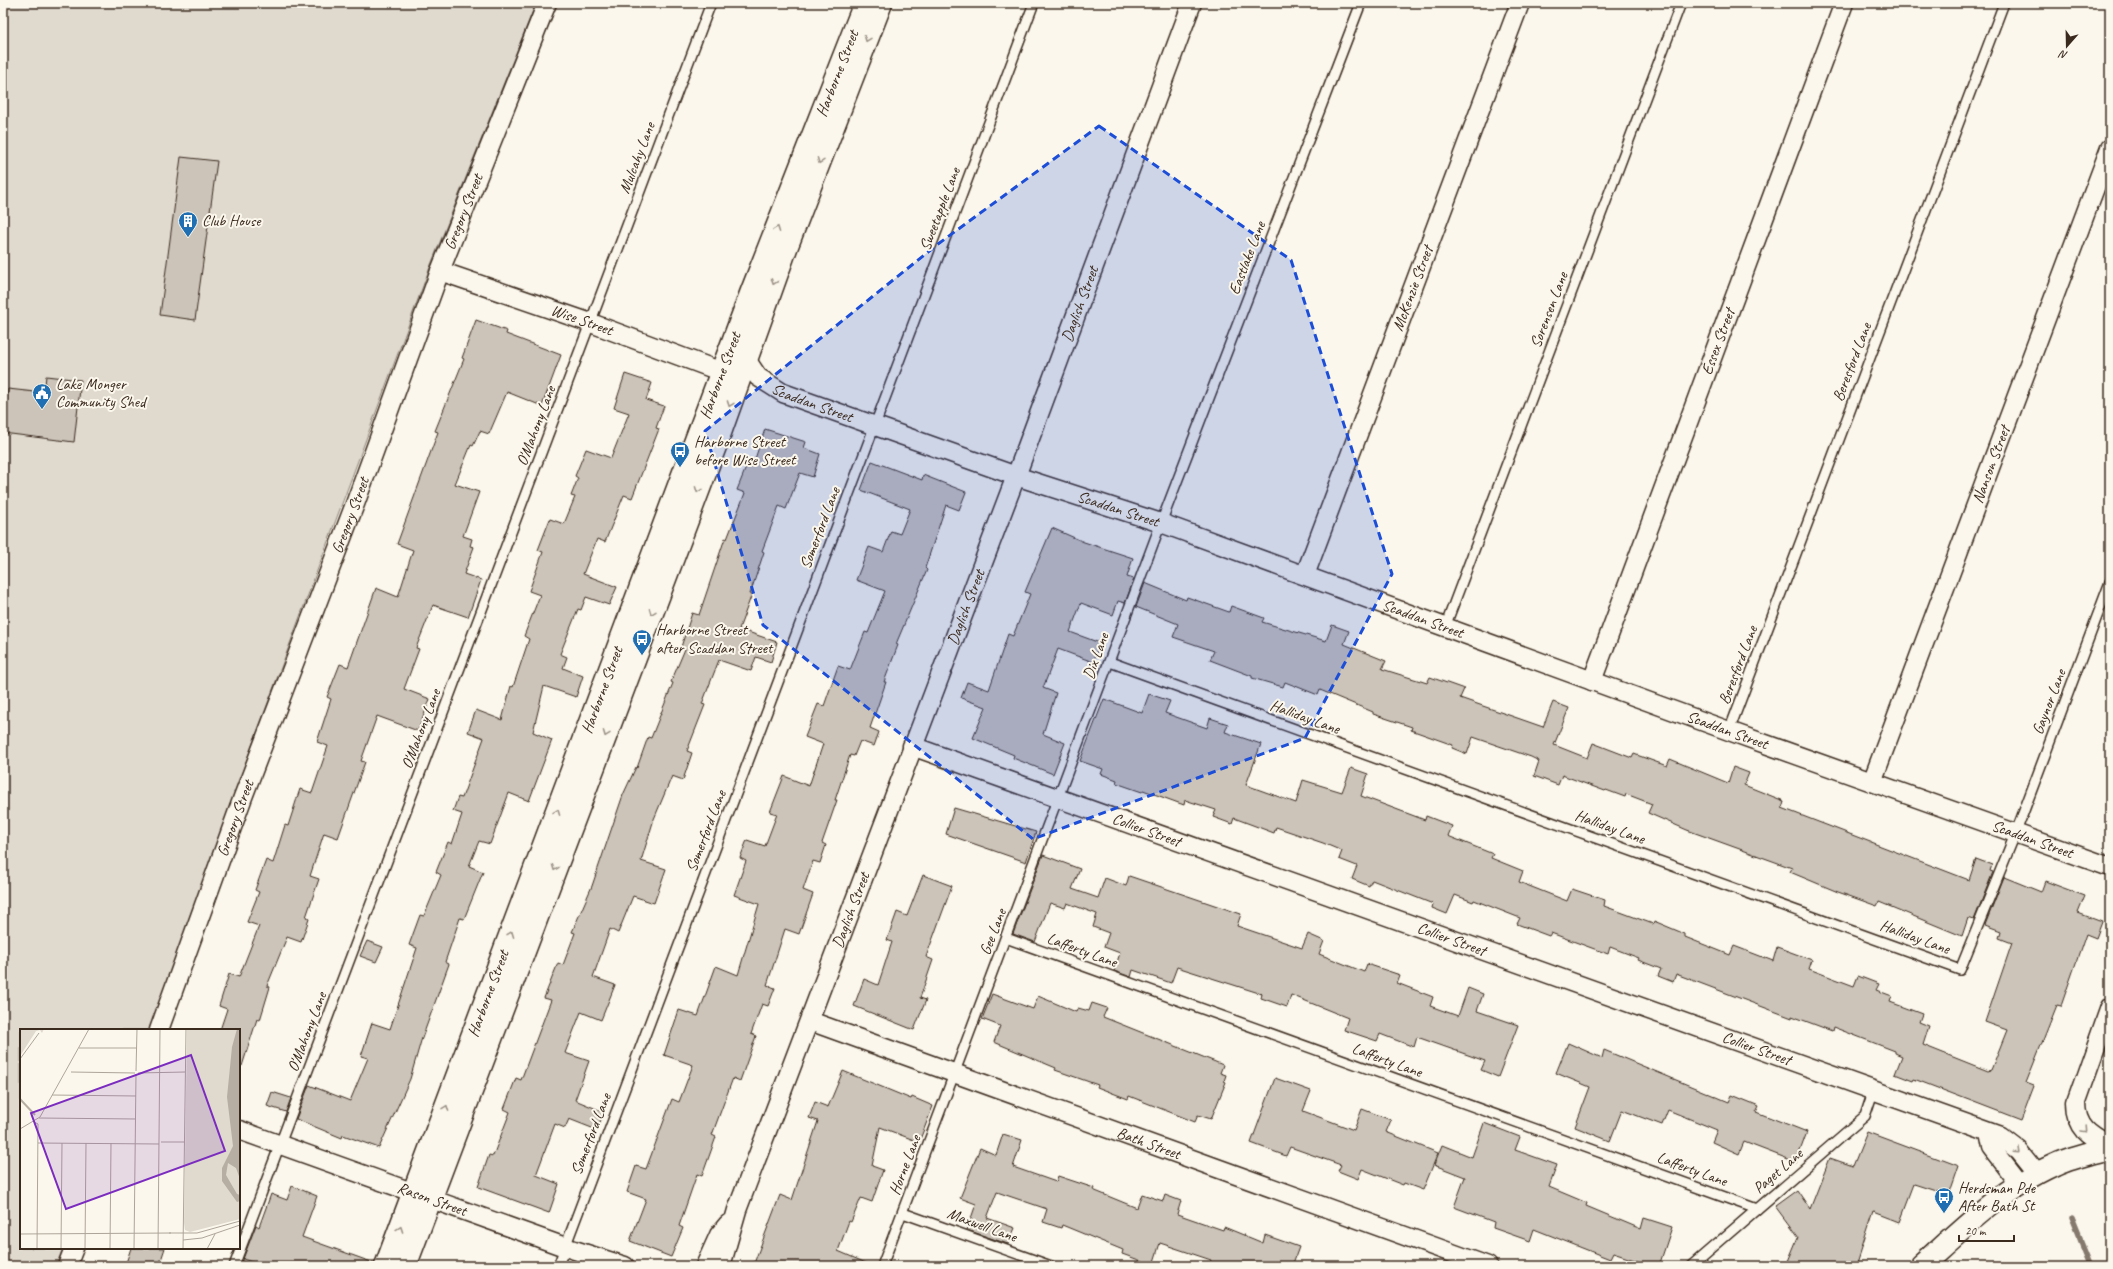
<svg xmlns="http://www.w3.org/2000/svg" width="2113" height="1269" viewBox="0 0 2113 1269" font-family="Caveat,sans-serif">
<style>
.green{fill:#dfd9ce;stroke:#8d8276}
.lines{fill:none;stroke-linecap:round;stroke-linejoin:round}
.stream{stroke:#85796d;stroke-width:5.5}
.building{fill:#ccc4b9;stroke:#3b2a1e}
.lane-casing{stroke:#3b2a1e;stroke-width:12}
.street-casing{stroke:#3b2a1e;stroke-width:21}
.secondary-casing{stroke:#3b2a1e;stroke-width:25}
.primary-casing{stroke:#3b2a1e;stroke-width:25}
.lane{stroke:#fbf7ec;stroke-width:9}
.street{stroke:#fbf7ec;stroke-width:18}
.secondary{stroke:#fbf7ec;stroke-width:22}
.primary{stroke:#fbf7ec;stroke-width:22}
.oneway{stroke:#9b9085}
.marked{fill:#1d4ed8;fill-opacity:0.2;stroke:#1d4ed8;stroke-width:3;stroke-dasharray:8 5;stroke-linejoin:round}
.labels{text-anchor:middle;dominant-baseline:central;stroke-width:4;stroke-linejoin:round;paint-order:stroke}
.street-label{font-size:16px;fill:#3b2a1e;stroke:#fbf7ec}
.poi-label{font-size:16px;fill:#3b2a1e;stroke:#fbf7ec;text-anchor:start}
.inset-river{fill:none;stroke:#b6aea2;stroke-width:2}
.inset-road{fill:none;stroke:#aea59a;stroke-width:1}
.view{fill:#7b2cbf;fill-opacity:0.15;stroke:#7b2cbf;stroke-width:2}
.inset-edge{fill:none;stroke:#3b2a1e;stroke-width:2}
</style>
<rect width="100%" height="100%" fill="#fbf7ec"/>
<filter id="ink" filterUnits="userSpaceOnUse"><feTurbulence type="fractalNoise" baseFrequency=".025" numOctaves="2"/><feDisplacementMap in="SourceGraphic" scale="8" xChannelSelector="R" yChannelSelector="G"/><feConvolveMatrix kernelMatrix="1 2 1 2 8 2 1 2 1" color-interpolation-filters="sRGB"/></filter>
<g filter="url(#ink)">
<polygon class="green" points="3,3 536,3 430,267 234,794 149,1030 21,1030 21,1248 63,1248 56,1266 3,1266"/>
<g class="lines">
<polyline class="stream" points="2072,1219 2091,1266"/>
</g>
<g class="building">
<polygon points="181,157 217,161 195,320 160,315"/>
<polygon points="476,320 507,331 506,334 561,355 542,406 507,392 489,434 480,431 473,446 471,445 455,484 479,492 463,536 472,539 470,546 474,547 464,574 481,580 468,617 433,605 416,648 419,649 404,689 430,699 418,731 377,716 361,761 365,762 338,838 324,833 310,876 319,879 306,917 309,919 301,942 287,937 267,986 270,987 260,1020 257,1019 242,1066 239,1065 239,1030 220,1030 227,1009 219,1006 229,974 239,977 259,926 247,922 259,892 255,890 266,860 273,863 285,825 288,826 300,789 312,793 328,746 317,742 331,699 327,697 340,664 348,667 376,588 398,597 413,550 397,544 438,432 435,431 464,359 462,358"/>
<polygon points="625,374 652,383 646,400 664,406 656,428 659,429 632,498 624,495 605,542 597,539 583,574 617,587 609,605 586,597 581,610 578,609 560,654 567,657 563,668 583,676 576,697 544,686 533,732 552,740 529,801 509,793 490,844 479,841 469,866 483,872 464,919 460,918 445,962 449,964 421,1041 410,1079 379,1148 343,1135 342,1138 296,1119 309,1085 350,1101 368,1058 361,1056 372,1023 390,1029 417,948 409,945 420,915 424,916 441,875 436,872 448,842 452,844 462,814 453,811 458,797 462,798 484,738 468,732 476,710 502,720 511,686 513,687 529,639 524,636 540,595 529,591 543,552 538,550 550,519 564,524 575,497 571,496 578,478 575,476 586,449 611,458 629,413 614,408"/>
<polygon points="46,376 81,380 74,442 3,433 8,389 44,393"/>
<polygon points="765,429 806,442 804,448 820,454 813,477 800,473 786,509 779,506 762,551 764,552 750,594 752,594 739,629 777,642 771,662 756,657 751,671 719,660 702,704 705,705 687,751 692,753 683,780 672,776 654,819 641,861 666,869 654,903 633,896 618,933 610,929 593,977 615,985 601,1020 581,1012 565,1053 589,1061 575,1100 604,1112 597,1130 569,1119 565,1128 555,1124 536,1175 559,1184 549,1213 478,1187 489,1155 493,1156 510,1112 504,1109 516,1078 521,1080 551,1000 544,998 558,963 563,965 575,933 572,932 592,886 623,795 636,767 637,768 648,737 651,738 673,683 671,682 685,649 681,647 692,613 699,615 725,538 727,539 745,493 737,490 749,460 754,462"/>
<polygon points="872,461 922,480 923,475 966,492 959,510 946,505 925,568 927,570 896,644 898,645 884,682 886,682 870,728 879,732 874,746 860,741 854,756 850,755 835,800 837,800 822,843 826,845 820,863 813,861 803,890 813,894 799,934 785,929 767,985 775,988 768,1006 762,1004 751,1034 756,1036 740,1081 733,1078 712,1135 716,1137 702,1176 697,1174 679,1226 683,1228 671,1257 630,1241 646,1199 627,1192 636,1166 646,1169 672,1099 679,1102 693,1065 664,1055 679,1010 698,1016 716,966 738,975 759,904 734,895 746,861 740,858 747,840 765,846 777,814 770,812 784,776 809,786 823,744 805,737 818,704 824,706 838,666 850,670 865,632 868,633 885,591 856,580 869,547 883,552 891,531 900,534 910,509 861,490"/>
<polygon points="1052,528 1084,542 1133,558 1127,577 1134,579 1125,603 1118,601 1113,615 1081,603 1070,632 1100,643 1093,662 1058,649 1043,688 1056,693 1043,734 1065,743 1053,774 1013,758 1014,755 973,738 986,707 961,698 967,682 989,690 1008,634 1013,636 1030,594 1025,592"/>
<polygon points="1145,583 1186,600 1187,597 1229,612 1231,606 1264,618 1262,622 1326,641 1332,625 1349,631 1344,644 1386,661 1382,669 1427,683 1430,677 1464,689 1460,698 1543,727 1553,702 1569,708 1554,745 1587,758 1593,743 1632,758 1634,754 1667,766 1670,759 1728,783 1733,767 1749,773 1744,785 1784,801 1782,808 1969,880 1976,859 1992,865 1990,871 1993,872 1974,920 1968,918 1962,936 1879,902 1877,906 1838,892 1790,872 1792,868 1687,830 1648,813 1652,804 1626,794 1625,797 1606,790 1605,791 1562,775 1558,785 1534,776 1539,761 1531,757 1473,737 1467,754 1452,748 1453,745 1411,730 1412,727 1373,714 1373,712 1320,690 1318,695 1285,682 1283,687 1252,678 1252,676 1210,660 1214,651 1173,637 1178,624 1136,607"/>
<polygon points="1149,694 1170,701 1165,713 1207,728 1210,718 1228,724 1225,732 1261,744 1246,785 1296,803 1303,780 1342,792 1351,768 1368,774 1361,796 1425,820 1426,816 1452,826 1448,836 1493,854 1491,858 1523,871 1519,882 1567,901 1572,889 1605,900 1604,906 1653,924 1654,921 1685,934 1685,937 1730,955 1734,946 1773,961 1777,947 1812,960 1809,969 1854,986 1858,976 1879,984 1876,990 1892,996 1890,1002 1922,1014 1919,1022 1929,1026 1923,1045 1988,1071 1991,1070 2007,1030 1985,1022 2012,943 1999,938 2001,931 1985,925 2004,877 2041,892 2045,881 2085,896 2078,913 2102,922 2096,938 2086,934 2061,1006 2057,1005 2026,1083 2034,1086 2021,1120 1914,1079 1913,1081 1895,1074 1902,1056 1895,1053 1895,1051 1833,1027 1832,1031 1792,1016 1792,1018 1676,974 1673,982 1658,976 1661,969 1638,960 1639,958 1610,947 1608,954 1551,933 1549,936 1517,924 1520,918 1474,900 1473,902 1455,895 1447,914 1432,908 1433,904 1372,880 1369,886 1352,879 1357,866 1339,859 1342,851 1323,843 1276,827 1274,833 1234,818 1232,824 1213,817 1216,810 1185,800 1184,805 1143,790 1142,792 1116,783 1117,780 1101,774 1103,769 1080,761 1104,699 1142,713"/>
<polygon points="954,808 1036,832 1026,862 946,834"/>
<polygon points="1043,855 1080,869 1072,889 1098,898 1105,878 1126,886 1129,876 1241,914 1237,926 1302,948 1308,934 1324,941 1319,954 1364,972 1367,964 1400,975 1397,983 1433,997 1430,1006 1458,1016 1468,988 1483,994 1477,1011 1518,1025 1498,1077 1481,1070 1485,1061 1417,1037 1414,1047 1380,1034 1377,1041 1344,1030 1348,1018 1291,995 1287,1007 1261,998 1262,994 1177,967 1171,983 1133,970 1131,977 1114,971 1120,953 1104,947 1109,933 1093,927 1097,914 1067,903 1065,908 1050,903 1035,942 1013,934"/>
<polygon points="923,875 952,886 926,957 933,960 920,998 926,1000 914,1030 854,1006 864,979 878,985 892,942 887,940 897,912 907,916"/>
<polygon points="367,941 383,947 376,962 360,956"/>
<polygon points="992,994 1033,1009 1038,996 1076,1012 1078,1008 1089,1011 1092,1003 1107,1008 1103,1017 1223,1065 1220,1073 1226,1075 1224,1081 1226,1082 1211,1119 1198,1115 1195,1122 1129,1096 1128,1099 1097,1087 1098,1085 1055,1070 1056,1068 994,1042 1000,1026 982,1019"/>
<polygon points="1568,1043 1602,1058 1604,1050 1729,1102 1732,1095 1759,1106 1756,1112 1807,1132 1796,1162 1744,1142 1739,1154 1712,1142 1717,1130 1668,1110 1662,1125 1622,1110 1610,1141 1575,1127 1590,1087 1556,1073"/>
<polygon points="843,1071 911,1099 912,1097 933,1106 919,1142 880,1127 872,1166 883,1170 872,1202 861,1198 851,1222 849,1221 838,1251 873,1266 753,1266 780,1195 792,1200 818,1121 809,1118 815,1102 828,1107"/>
<polygon points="1275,1078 1311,1091 1303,1111 1354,1130 1362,1109 1391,1120 1386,1132 1438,1153 1423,1190 1404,1183 1403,1185 1362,1169 1358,1179 1338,1171 1341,1165 1290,1147 1286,1156 1251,1143"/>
<polygon points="272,1092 291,1098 286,1112 267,1106"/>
<polygon points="1484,1123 1520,1137 1515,1150 1557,1165 1549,1187 1587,1203 1586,1206 1641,1229 1644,1218 1672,1227 1659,1266 1653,1266 1613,1253 1610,1259 1534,1229 1530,1241 1493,1228 1494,1222 1454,1207 1465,1177 1434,1165 1442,1145 1472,1157"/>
<polygon points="1867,1132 1958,1166 1948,1195 1914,1184 1900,1221 1874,1211 1856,1266 1786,1266 1798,1237 1775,1206 1797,1190 1810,1209 1830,1158 1853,1166"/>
<polygon points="1003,1134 1022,1140 1013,1167 1056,1182 1058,1176 1094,1188 1093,1190 1137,1208 1142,1194 1163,1201 1165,1195 1181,1201 1177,1214 1223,1230 1224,1227 1263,1243 1265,1235 1299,1247 1292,1266 1209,1266 1211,1260 1160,1243 1153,1265 1122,1254 1123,1250 1062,1225 1061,1228 1043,1222 1047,1209 997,1192 987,1218 1015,1228 1008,1244 967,1230 976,1204 960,1198 980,1148 996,1155"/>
<polygon points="292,1186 317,1196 302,1237 374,1263 374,1266 264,1266 243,1259 256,1225 259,1227 271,1194 287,1200"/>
<polygon points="131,1248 165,1248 159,1266 125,1266"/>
</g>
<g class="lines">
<defs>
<g id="lane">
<polyline points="1445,627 1681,3"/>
<polyline points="1110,662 1960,970 2016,832 2110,582"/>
<polyline points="1729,731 2004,3"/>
<polyline points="1006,938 1757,1209"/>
<polyline points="903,1213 1051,1266"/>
<polyline points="234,1266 711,3"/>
<polyline points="558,1266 1034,3"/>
<polyline points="882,1266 1161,523 1361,3"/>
<polyline points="1691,1266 1865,1116 1873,1092"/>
</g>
<g id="street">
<path id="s1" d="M440 271 591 323 722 372"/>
<path id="s2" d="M746 359 758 377 783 393 1016 476 1161 523 1729 731 2110 867"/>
<path id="s3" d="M1305 575 1520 3"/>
<path id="s4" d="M1592 681 1844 3"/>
<path id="s5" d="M912 746 2001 1136 2018 1149 2038 1174"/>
<path id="s6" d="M1872 782 2110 148"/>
<path d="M2110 1007 2076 1103C2076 1127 2090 1136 2110 1147"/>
<path id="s7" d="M810 1021 1488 1266"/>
<path id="s8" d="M159 1030 243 797 355 504 440 271 547 3"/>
<path id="s9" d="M239 1130 565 1247 625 1266"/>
<polyline points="1989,1133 1992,1148 2020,1184"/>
<polyline points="67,1266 74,1248"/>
<polyline points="705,1266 719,1235 728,1224"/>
<path id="s10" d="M721 1266 737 1210 1016 476 1192 3"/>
</g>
<path id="secondary" d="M1921 1266C1962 1229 2003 1188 2055 1165 2072 1157 2091 1153 2110 1148"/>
<g id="primary">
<path id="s11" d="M386 1266 752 291 865 3"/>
<polyline points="405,1266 717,441 786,248 881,3"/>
</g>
</defs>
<use href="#lane" class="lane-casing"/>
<use href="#street" class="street-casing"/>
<use href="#secondary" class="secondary-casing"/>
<use href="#primary" class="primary-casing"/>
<use href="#lane" class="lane"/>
<use href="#street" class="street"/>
<use href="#secondary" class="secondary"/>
<use href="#primary" class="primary"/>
</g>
<defs><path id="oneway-chevron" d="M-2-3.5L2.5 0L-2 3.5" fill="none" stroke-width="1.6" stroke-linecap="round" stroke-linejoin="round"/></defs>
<g class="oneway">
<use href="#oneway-chevron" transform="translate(867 39) rotate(111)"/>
<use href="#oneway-chevron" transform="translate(820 161) rotate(111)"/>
<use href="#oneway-chevron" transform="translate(777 229) rotate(-69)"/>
<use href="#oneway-chevron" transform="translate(774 282) rotate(110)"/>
<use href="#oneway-chevron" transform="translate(730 404) rotate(110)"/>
<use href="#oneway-chevron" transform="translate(698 490) rotate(111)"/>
<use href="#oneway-chevron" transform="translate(652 612) rotate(111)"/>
<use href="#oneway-chevron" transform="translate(606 734) rotate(111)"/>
<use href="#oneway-chevron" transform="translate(557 812) rotate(-69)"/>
<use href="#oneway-chevron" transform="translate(555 868) rotate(111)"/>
<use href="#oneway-chevron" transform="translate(511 934) rotate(-69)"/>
<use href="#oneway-chevron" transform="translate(446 1108) rotate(-69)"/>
<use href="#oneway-chevron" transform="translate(2085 1130) rotate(47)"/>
<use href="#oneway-chevron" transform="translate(2017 1149) rotate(43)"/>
<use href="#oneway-chevron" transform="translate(400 1229) rotate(-70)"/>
</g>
</g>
<path class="marked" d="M1099 126 1291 260 1392 574 1305 738 1033 839 763 625 705 431 938 244Z"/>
<defs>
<symbol id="building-pin" viewBox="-11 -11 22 30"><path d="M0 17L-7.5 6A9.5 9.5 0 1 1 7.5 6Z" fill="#1f6fb2" stroke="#fbf7ec"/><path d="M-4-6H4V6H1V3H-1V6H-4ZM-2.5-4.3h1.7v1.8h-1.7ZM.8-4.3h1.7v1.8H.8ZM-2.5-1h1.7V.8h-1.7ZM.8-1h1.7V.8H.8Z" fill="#fff"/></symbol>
<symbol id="civic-pin" viewBox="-11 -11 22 30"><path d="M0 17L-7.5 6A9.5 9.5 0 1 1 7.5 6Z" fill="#1f6fb2" stroke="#fbf7ec"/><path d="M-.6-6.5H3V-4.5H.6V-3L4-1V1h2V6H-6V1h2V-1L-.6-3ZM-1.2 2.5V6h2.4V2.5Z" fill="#fff"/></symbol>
<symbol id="bus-pin" viewBox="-11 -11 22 30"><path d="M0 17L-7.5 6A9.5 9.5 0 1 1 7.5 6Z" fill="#1f6fb2" stroke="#fbf7ec"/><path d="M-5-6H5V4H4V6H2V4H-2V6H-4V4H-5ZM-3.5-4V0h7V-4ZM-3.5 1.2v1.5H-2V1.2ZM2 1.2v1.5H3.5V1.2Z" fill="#fff"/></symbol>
</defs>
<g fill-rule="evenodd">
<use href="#building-pin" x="177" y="210" width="22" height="30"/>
<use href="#civic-pin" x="31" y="382" width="22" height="30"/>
<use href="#bus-pin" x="669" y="440" width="22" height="30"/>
<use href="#bus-pin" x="631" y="628" width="22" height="30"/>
<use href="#bus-pin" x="1933" y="1186" width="22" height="30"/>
</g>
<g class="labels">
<g class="street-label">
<text stroke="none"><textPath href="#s11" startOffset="1275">Harborne Street</textPath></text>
<text transform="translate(637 158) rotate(-69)">Mulcahy Lane</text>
<text transform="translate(940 209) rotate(-69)">Sweetapple Lane</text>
<text stroke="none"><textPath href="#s8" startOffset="873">Gregory Street</textPath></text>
<text transform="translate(1247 258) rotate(-69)">Eastlake Lane</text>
<text stroke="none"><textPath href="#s3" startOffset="306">McKenzie Street</textPath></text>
<text stroke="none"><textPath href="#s10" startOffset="1027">Daglish Street</textPath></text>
<text transform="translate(1549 310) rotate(-69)">Sorensen Lane</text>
<text stroke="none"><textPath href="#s1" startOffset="150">Wise Street</textPath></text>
<text stroke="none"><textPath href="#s4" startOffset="362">Essex Street</textPath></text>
<text transform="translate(1852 362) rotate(-69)">Beresford Lane</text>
<text stroke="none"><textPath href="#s11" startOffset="951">Harborne Street</textPath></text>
<text stroke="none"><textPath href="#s2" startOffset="82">Scaddan Street</textPath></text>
<text transform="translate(536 426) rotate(-69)">O'Mahony Lane</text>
<text stroke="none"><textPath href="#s6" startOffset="339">Nanson Street</textPath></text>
<text stroke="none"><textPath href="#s2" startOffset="406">Scaddan Street</textPath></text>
<text stroke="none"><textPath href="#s8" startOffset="549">Gregory Street</textPath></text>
<text transform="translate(820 528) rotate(-69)">Somerford Lane</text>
<text stroke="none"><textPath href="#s10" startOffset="703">Daglish Street</textPath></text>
<text stroke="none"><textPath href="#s2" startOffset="730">Scaddan Street</textPath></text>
<text transform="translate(1096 656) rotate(-70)">Dix Lane</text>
<text transform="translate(1738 665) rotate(-69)">Beresford Lane</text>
<text stroke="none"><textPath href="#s11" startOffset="615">Harborne Street</textPath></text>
<text transform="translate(2049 702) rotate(-69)">Gaynor Lane</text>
<text transform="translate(1305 717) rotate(20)">Halliday Lane</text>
<text transform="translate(421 729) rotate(-69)">O'Mahony Lane</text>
<text stroke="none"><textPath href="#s2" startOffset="1054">Scaddan Street</textPath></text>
<text stroke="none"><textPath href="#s8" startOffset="225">Gregory Street</textPath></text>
<text transform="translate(1610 827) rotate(20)">Halliday Lane</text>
<text transform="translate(706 831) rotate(-69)">Somerford Lane</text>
<text stroke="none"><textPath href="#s5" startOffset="249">Collier Street</textPath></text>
<text stroke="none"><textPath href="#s2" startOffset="1378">Scaddan Street</textPath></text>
<text stroke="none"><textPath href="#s10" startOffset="379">Daglish Street</textPath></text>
<text transform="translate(993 932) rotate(-69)">Gee Lane</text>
<text transform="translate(1915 937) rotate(20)">Halliday Lane</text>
<text stroke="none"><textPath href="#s5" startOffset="573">Collier Street</textPath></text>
<text transform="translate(1082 950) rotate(20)">Lafferty Lane</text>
<text stroke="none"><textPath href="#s11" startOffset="291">Harborne Street</textPath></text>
<text transform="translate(307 1032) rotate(-69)">O'Mahony Lane</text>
<text stroke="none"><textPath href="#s5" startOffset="897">Collier Street</textPath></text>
<text transform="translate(1387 1060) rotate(20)">Lafferty Lane</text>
<text transform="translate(591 1134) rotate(-69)">Somerford Lane</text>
<text stroke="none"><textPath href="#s7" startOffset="360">Bath Street</textPath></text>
<text transform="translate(905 1165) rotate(-69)">Horne Lane</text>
<text transform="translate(1692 1169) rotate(20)">Lafferty Lane</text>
<text transform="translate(1778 1171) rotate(-41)">Paget Lane</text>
<text stroke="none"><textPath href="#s9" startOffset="205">Rason Street</textPath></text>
<text transform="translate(982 1225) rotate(20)">Maxwell Lane</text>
</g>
<g class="poi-label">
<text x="202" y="221">Club House</text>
<text x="56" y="384">Lake Monger<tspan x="56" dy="18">Community Shed</tspan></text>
<text x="694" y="442">Harborne Street<tspan x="694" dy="18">before Wise Street</tspan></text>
<text x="656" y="630">Harborne Street<tspan x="656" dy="18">after Scaddan Street</tspan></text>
<text x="1958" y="1188">Herdsman Pde<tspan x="1958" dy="18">After Bath St</tspan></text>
</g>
</g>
<g transform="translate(20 1029)">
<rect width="220" height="220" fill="#fbf7ec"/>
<path d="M0 0H24L22 4 20 1 16 2 0 27ZM167 0H220V190L170 203 165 201 164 194Z" fill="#dfd9ce"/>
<path d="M217 0H220V150L216 139 208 134 206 146 217 165 220 166V172L217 173 202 152V139L213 117 207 68 212 18Z" fill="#b6aea2"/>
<path class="inset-river" d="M0 70 15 86"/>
<path class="inset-road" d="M59 19H117M0 30 19 4M116 42 117 0M51 43 115 44M118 44 165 43M32 66 116 67M19 89 116 90M14 93 18 95 17 220M0 100 20 88 69 0M141 113H165M18 114 139 115M149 204H177L220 192M0 205 151 204M163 211 182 209 220 196M41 220 42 114M65 220 66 114M90 220 91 114M114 220 116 45M138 220 140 0M163 220 166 0M187 220 195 205"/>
<path class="view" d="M171 26 205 122 46 180 11 84Z"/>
<rect width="220" height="220" class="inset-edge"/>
</g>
<rect width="2113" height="1269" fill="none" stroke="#fbf7ec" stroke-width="16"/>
<rect x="8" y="8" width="2097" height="1253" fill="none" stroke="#3b2a1e" stroke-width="1.5" filter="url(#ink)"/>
<g transform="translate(2067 46) rotate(200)" stroke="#fbf7ec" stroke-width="3" paint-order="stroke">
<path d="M0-3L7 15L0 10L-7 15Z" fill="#3b2a1e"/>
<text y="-6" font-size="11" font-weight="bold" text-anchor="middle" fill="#3b2a1e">N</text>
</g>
<path d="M1959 1235v6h55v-6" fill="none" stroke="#3b2a1e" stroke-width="2"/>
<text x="1965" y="1235" font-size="12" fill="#3b2a1e" stroke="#fbf7ec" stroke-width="3" paint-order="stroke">20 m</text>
</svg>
